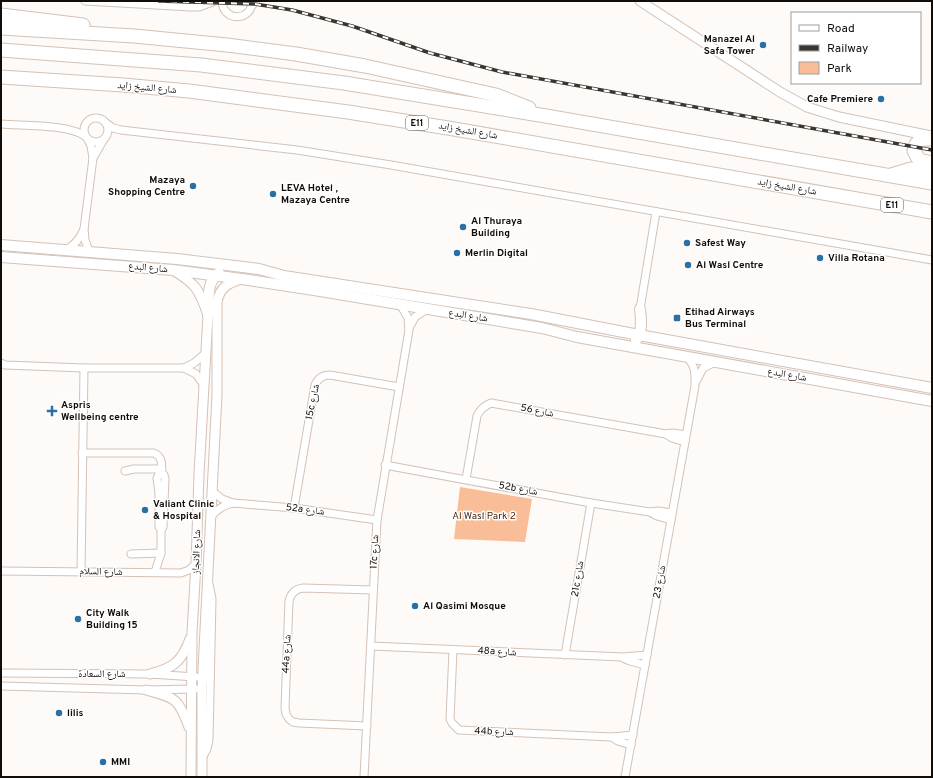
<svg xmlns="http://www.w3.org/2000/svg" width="933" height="778" viewBox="0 0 933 778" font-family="Overpass,'Noto Naskh Arabic',sans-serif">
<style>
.green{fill:#f9be97}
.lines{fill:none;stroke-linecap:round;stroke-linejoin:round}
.minor-casing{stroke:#d4c2b6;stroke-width:9}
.tertiary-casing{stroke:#d4c2b6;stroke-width:11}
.secondary-casing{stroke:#d4c2b6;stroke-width:12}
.motorway-casing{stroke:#d4c2b6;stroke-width:15}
.minor{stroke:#fff;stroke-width:7}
.tertiary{stroke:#fff;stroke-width:9}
.secondary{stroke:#fff;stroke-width:10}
.motorway{stroke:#fff;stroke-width:13}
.rail-casing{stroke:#393531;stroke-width:3.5}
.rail{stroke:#fff;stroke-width:2;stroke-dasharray:6;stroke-linecap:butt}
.poi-dot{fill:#2a70a5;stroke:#fff;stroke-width:1.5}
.labels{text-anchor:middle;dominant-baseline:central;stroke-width:3;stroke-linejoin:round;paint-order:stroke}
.shield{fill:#fff;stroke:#595653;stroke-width:1}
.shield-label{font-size:9px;font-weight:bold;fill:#120d09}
.poi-label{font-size:10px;font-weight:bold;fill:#120d09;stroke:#fff;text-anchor:start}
.street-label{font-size:10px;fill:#120d09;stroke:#fff}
.park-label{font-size:10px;fill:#482913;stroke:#fff}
</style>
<rect width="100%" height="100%" fill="#fdfaf7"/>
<polygon class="green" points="460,487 532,499 525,542 454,539"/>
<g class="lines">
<defs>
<g id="minor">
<polyline points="85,1 191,7 199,7 215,1"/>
<path d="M222 1C223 22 252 22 252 1"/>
<circle cx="96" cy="130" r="12"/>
<polyline points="106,123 113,128 121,130 297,150 391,165 932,260"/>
<path d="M1 124C24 126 67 124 85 136"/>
<polyline points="87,138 91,146 93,158 84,229 85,240 89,251"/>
<polyline points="93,158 104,139"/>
<path d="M66 250C75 245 80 239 84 229"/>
<polyline points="640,309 656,212"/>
<polyline points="409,328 415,317 427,309"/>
<polyline points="1,363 5,365 84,368 184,368 194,363 206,353"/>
<polyline points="184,368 196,374 204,385"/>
<polyline points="697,380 703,368 715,362"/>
<polyline points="666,434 672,438 685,442"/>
<path d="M82 453H154C163 457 162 465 161 473"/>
<polyline points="385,465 591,503 650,512 658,511 672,513"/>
<polyline points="125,471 134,469 162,469"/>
<polygon points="161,473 164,475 165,478 163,527 162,529 159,527 159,493 157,478 159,474"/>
<path d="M466 479 477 416C480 409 484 406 491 403L666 434 672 433 686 435"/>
<polyline points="212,491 222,499 233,503 294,508 377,520"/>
<path d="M294 508 315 385C318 378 323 375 330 375L399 387"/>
<polyline points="650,512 657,516 671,520"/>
<path d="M211 517C217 509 223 505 233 503"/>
<polyline points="131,554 161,553"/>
<polyline points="1,571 181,573 189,570 196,564"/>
<polyline points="81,572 84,368"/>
<polyline points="155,572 161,553 161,529"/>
<polyline points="371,646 623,657 647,655"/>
<polyline points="453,650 450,719 452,723 459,730 612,737 633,735"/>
<polyline points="565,655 591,503"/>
<polyline points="623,658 630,661 645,665"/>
<polyline points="1,673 150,674 196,677"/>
<polyline points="1,686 146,690 195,689"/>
<path d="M367 726 299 723 293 722 289 719 286 714 285 708 289 601C291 593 295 589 303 588L373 590"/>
<polyline points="612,737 618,741 631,745"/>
<polyline points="202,758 207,749 209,740 212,599 209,584"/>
<polyline points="364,777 377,520 409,330 408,318 400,304"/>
<path d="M625 777 695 386C695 372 696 367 686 356"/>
</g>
<g id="tertiary">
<polyline points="640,1 780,92 807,107 839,117 931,136"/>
<polyline points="252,4 255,1"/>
<path d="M173 270C196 284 199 289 208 315L199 474 196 564 192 632 191 777"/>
<path d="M150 674C173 668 181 663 190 639"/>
<path d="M146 690C175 698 178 697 189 727"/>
<path d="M202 777V689L217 395V302C220 287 228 283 242 279"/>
</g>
<g id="secondary">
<polyline points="1,245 177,259 259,269 284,276 531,314 639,335 932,388"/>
<polyline points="1,257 173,270 242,279 314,290 542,328 577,337 932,401"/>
<path d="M208 315C209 302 206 280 219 273"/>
<path d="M636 340C643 333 641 318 640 309"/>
</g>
<g id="motorway">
<polyline points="1,15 83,25"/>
<polyline points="1,28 134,36 227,45 296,54 365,66 496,95 529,108"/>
<polyline points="1,50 201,65 344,83 546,116 932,183"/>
<polyline points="1,77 123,85 189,91 348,112 454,129 932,212"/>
<path d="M932 139C923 138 915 140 914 151L919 160 932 163"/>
<polyline points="891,175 911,169 932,171"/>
</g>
</defs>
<use href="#minor" class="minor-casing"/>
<use href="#tertiary" class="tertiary-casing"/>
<use href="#secondary" class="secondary-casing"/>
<use href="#motorway" class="motorway-casing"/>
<use href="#minor" class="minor"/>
<use href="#tertiary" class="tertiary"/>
<use href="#secondary" class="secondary"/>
<use href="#motorway" class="motorway"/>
<defs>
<polyline id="rail" points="159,1 255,4 292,10 352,26 430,53 502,72 932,150"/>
</defs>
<use href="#rail" class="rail-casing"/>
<use href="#rail" class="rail"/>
</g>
<g class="poi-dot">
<circle cx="763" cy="45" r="4"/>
<circle cx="881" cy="99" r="4"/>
<circle cx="193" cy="186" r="4"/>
<circle cx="273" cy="194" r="4"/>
<circle cx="463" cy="227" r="4"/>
<circle cx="687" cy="243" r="4"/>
<circle cx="457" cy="253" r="4"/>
<circle cx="820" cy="258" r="4"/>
<circle cx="688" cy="265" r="4"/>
<rect x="673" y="314" width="8" height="8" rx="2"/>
<path d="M50 405h4v4h4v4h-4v4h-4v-4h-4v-4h4z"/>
<circle cx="145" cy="510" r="4"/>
<circle cx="415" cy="606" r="4"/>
<circle cx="78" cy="619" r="4"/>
<circle cx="59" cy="713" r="4"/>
<circle cx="103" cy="762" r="4"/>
</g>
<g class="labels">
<g class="shield">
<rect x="406" y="116" width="22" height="14" rx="3"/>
<rect x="881" y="198" width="22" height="14" rx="3"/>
</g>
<g class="shield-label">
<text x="417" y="123">E11</text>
<text x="892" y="205">E11</text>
</g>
<g class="poi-label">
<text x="755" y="39" text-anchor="end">Manazel Al<tspan x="755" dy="12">Safa Tower</tspan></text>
<text x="873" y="99" text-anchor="end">Cafe Premiere</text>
<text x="185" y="180" text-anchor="end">Mazaya<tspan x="185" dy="12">Shopping Centre</tspan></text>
<text x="281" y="188">LEVA Hotel ,<tspan x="281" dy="12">Mazaya Centre</tspan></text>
<text x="471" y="221">Al Thuraya<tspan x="471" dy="12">Building</tspan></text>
<text x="695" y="243">Safest Way</text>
<text x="465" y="253">Merlin Digital</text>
<text x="828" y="258">Villa Rotana</text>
<text x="696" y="265">Al Wasl Centre</text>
<text x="685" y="312">Etihad Airways<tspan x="685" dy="12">Bus Terminal</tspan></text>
<text x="61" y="405">Aspris<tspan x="61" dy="12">Wellbeing centre</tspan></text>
<text x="153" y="504">Valiant Clinic<tspan x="153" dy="12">&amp; Hospital</tspan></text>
<text x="423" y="606">Al Qasimi Mosque</text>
<text x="86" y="613">City Walk<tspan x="86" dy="12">Building 15</tspan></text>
<text x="67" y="713">lilis</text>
<text x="111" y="762">MMI</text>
</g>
<g class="street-label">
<text transform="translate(147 88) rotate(5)">شارع الشيخ زايد</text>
<text transform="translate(468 131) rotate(10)">شارع الشيخ زايد</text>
<text transform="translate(787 187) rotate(10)">شارع الشيخ زايد</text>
<text transform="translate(148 268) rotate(5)">شارع البدع</text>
<text transform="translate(468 316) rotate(9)">شارع البدع</text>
<text transform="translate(787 375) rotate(10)">شارع البدع</text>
<text transform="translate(313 402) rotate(-78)">15c شارع</text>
<text transform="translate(537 411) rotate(11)">شارع 56</text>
<text transform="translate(518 489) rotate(10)">52b شارع</text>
<text transform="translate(305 510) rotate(7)">52a شارع</text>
<text transform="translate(197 552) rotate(-88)">شارع الانجاز</text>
<text transform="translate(375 552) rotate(-87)">17c شارع</text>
<text transform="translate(101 572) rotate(1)">شارع السلام</text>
<text transform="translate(578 579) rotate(-81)">21c شارع</text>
<text transform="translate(660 582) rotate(-80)">شارع 23</text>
<text transform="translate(497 652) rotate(3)">48a شارع</text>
<text transform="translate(287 654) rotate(-87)">44a شارع</text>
<text x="102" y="674">شارع السعادة</text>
<text transform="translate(494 732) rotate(2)">44b شارع</text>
</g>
<g class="park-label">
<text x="484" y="516">Al Wasl Park 2</text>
</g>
</g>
<rect width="933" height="778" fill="none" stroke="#120d09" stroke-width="4"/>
<rect x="791" y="12" width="130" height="72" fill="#ffffff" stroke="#a09e9d"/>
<rect x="799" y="25" width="20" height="6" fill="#ffffff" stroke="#a09e9d"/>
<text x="827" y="32" font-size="12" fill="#120d09">Road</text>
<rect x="799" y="45" width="20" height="6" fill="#393531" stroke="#a09e9d"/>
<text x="827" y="52" font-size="12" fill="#120d09">Railway</text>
<rect x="799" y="62" width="20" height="12" fill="#f9be97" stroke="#a09e9d"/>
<text x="827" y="72" font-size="12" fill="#120d09">Park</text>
</svg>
